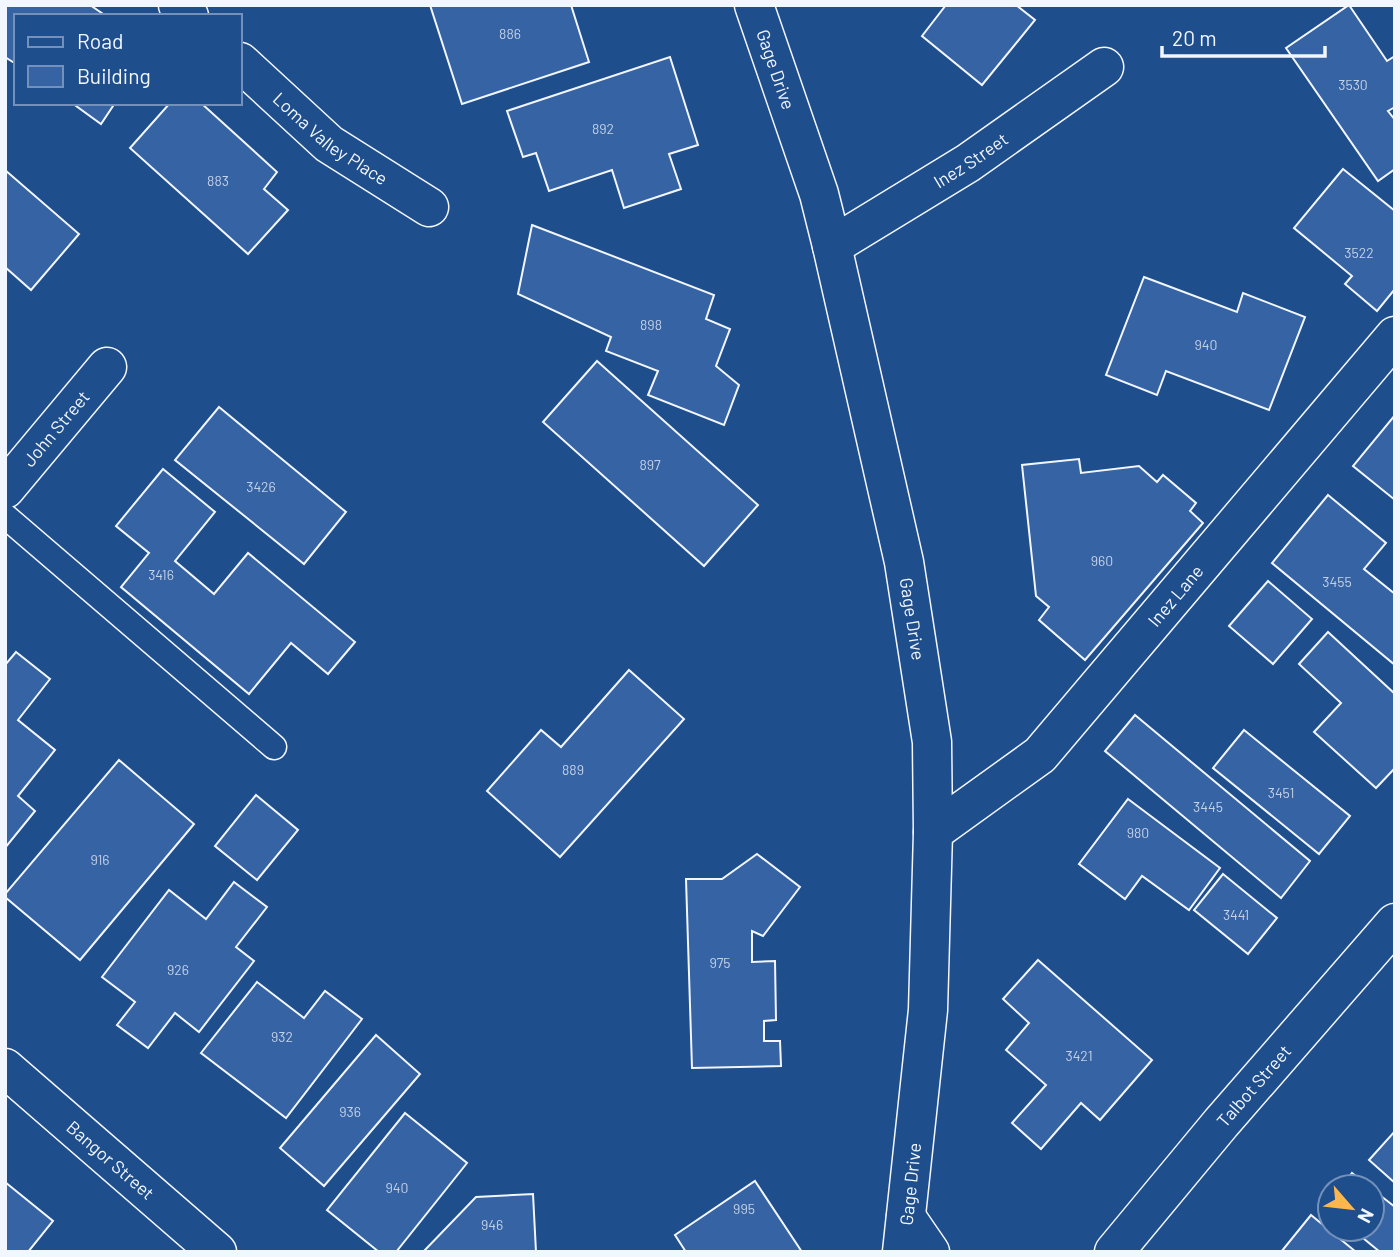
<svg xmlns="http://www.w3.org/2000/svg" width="1400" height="1257" viewBox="0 0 1400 1257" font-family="Barlow,sans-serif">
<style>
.building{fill:#3563a3;stroke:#f2f6ff;stroke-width:2}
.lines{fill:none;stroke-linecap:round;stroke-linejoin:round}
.lane-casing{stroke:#f2f6ff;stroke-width:27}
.street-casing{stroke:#f2f6ff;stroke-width:41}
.secondary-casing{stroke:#f2f6ff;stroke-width:41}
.lane{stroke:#1f4e8c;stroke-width:24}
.street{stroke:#1f4e8c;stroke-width:38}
.secondary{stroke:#1f4e8c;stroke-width:38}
.labels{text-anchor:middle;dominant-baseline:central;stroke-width:5;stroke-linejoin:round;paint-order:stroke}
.number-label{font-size:14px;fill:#c3d1e8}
.street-label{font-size:18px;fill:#f2f6ff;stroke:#1f4e8c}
</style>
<rect width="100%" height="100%" fill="#1f4e8c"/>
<g class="building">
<polygon points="5,5 90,5 106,16 16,16 16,64 5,57"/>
<polygon points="430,5 571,5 589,62 462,104"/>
<polygon points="946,5 1016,5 1035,20 982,85 922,36"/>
<polygon points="1349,5 1387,61 1395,56 1395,107 1388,111 1395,120 1395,169 1378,181 1286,48"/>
<polygon points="670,57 698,145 669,154 681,189 624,208 612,170 549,191 536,153 523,157 507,111"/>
<polygon points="72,103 115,103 101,124"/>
<polygon points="170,103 201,103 277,172 264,189 288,210 248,254 130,148"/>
<polygon points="1343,169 1395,211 1395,289 1377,311 1345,284 1352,276 1294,228"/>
<polygon points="5,170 79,234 31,290 5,267"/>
<polygon points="532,225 714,295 706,319 730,329 716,366 739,385 724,425 648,395 658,371 606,351 611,337 518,294"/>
<polygon points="1144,277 1237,312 1243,293 1305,317 1269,410 1166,371 1157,395 1106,375"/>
<polygon points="597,361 758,505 704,566 543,422"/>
<polygon points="219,407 346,512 304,564 175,460"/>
<polygon points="1395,415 1395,500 1353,466"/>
<polygon points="1079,459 1081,473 1139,466 1157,482 1163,475 1196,503 1190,511 1203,523 1085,660 1039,620 1049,607 1036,596 1022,465"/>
<polygon points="163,469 215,512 175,561 214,594 248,553 355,642 328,674 291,643 249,694 121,587 149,553 116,526"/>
<polygon points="1328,495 1386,543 1364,569 1395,594 1395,665 1272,563"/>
<polygon points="1268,581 1312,619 1273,664 1229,626"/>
<polygon points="1328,632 1395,694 1395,768 1376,788 1314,732 1341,703 1299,664"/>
<polygon points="16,652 50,679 18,720 55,750 18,796 35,811 5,848 5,665"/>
<polygon points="629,670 684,719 560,857 487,791 541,730 561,747"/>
<polygon points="1135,715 1310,861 1281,898 1105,751"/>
<polygon points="1244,730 1350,816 1319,854 1213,768"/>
<polygon points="119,760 194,824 80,960 5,897 5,894"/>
<polygon points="256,795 298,830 257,880 215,846"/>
<polygon points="1128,799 1220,868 1189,910 1142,876 1125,899 1079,864"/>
<polygon points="757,854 800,887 763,936 752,931 752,962 775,961 776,1020 764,1021 764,1041 780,1041 781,1066 692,1068 686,879 722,879"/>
<polygon points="1223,874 1277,918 1248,954 1194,910"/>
<polygon points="234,882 267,907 236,947 254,961 199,1032 175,1013 148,1048 117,1025 135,1002 102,977 169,890 206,919"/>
<polygon points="1038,960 1152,1060 1100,1120 1081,1103 1041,1149 1012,1123 1046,1085 1006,1050 1029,1023 1003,999"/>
<polygon points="257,982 304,1018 325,991 362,1019 286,1118 201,1053"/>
<polygon points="376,1035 420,1074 324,1186 280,1148"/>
<polygon points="405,1113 467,1163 396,1252 379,1252 327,1210"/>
<polygon points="1395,1131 1395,1183 1369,1160"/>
<polygon points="1352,1173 1370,1187 1342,1187"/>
<polygon points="755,1181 802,1252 686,1252 675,1235"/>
<polygon points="5,1182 53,1221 28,1252 5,1252"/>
<polygon points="1372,1189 1395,1207 1395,1252 1380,1252 1352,1229 1372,1229"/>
<polygon points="533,1194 536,1252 423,1252 476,1197"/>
<polygon points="1311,1215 1356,1252 1281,1252"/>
</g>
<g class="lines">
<defs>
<polyline id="lane" points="5,516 274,747"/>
<g id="street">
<polyline points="178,5 189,16"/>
<path id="s1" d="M754 5 819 194 832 246 904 562 932 742 933 832 928 1010 902 1252"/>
<path id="s2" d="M240 62 329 144 429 207"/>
<path id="s3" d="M832 246 968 163 1104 67"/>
<path id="s4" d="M5 489 107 367"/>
<path id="s5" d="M933 832 1040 755 1395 336"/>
<path id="s6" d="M5 1068 217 1252"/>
</g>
<g id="secondary">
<polyline points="906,1217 930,1252"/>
<path id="s7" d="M1114 1252 1221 1123 1395 923"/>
</g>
</defs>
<use href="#lane" class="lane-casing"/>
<use href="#street" class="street-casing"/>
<use href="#secondary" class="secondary-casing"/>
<use href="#lane" class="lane"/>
<use href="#street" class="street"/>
<use href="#secondary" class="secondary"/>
</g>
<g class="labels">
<g class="number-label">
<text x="510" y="33">886</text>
<text x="1353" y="84">3530</text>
<text x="603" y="128">892</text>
<text x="218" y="180">883</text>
<text x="1359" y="252">3522</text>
<text x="651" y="324">898</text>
<text x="1206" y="344">940</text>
<text x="650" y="464">897</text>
<text x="261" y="486">3426</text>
<text x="1102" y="560">960</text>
<text x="161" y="574">3416</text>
<text x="1337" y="581">3455</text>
<text x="573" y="769">889</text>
<text x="1281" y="792">3451</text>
<text x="1208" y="806">3445</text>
<text x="1138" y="832">980</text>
<text x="100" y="859">916</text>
<text x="1236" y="914">3441</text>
<text x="720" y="962">975</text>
<text x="178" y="969">926</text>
<text x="282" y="1036">932</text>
<text x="1079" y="1055">3421</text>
<text x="350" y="1111">936</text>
<text x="397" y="1187">940</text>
<text x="744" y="1208">995</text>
<text x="492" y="1224">946</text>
</g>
<g class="street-label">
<text stroke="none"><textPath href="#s1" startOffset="68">Gage Drive</textPath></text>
<text stroke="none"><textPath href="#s2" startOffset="119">Loma Valley Place</textPath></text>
<text stroke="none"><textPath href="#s3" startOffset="163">Inez Street</textPath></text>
<text stroke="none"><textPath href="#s4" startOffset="79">John Street</textPath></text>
<text stroke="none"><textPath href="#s5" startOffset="341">Inez Lane</textPath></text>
<text stroke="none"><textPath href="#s1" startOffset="635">Gage Drive</textPath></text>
<text stroke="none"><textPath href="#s7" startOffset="217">Talbot Street</textPath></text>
<text stroke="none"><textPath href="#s6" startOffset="140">Bangor Street</textPath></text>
<text transform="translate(910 1184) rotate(-84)">Gage Drive</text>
</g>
</g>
<rect width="1400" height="1257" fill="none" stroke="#f2f6ff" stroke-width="14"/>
<rect x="14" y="14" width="228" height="91" fill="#1f4e8c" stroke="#7391ba" stroke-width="2"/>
<rect x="28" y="37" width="35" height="10" fill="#1f4e8c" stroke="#7391ba" stroke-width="2"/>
<text x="77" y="49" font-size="21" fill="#f2f6ff">Road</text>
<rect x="28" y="66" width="35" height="21" fill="#3563a3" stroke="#7391ba" stroke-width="2"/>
<text x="77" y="84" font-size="21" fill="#f2f6ff">Building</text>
<g transform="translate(1351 1208) rotate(118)"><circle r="33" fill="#1f4e8c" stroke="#7391ba" stroke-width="2"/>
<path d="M0-5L12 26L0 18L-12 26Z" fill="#ffb74d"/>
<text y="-10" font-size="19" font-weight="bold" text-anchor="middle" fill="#f2f6ff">N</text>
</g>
<path d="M1162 46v10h163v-10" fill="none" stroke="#f2f6ff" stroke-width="3.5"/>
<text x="1172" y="46" font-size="21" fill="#f2f6ff" stroke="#1f4e8c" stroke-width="5" paint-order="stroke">20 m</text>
</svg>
